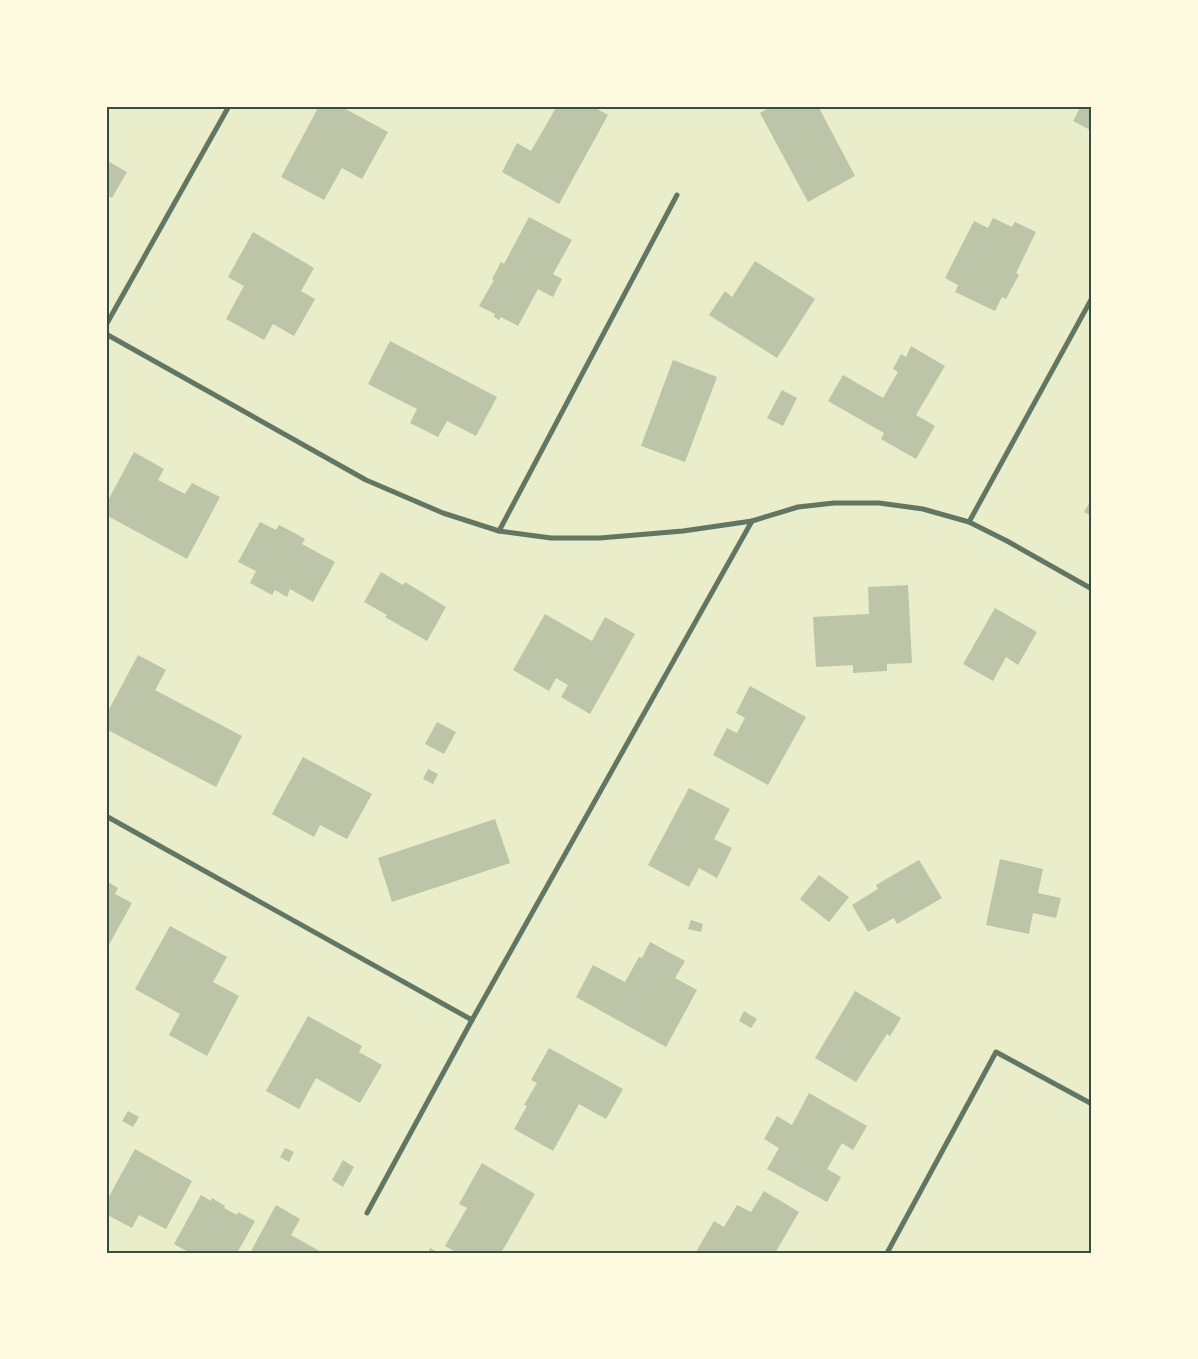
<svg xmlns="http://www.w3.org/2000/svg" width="1198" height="1359" viewBox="0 0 1198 1359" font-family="'IBM Plex Sans',sans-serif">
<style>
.building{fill:#bcc5a7}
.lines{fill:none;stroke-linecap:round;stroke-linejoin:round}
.minor{stroke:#617663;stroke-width:5}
.neatline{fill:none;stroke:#344e41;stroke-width:2}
</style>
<rect width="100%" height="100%" fill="#e9edc9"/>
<g class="building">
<polygon points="319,106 340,106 388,132 362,179 342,168 324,200 281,177"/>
<polygon points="557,106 592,106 608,115 559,204 502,172 517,143 531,151"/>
<polygon points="772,106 818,106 855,176 808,202 760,113"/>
<polygon points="1081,106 1092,106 1092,131 1073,121"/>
<polygon points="106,160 127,172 112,198 106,195"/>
<polygon points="529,217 572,240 553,274 562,279 553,297 538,289 518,326 501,317 499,320 494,317 495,314 479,306 494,280 492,279 501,262 504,264"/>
<polygon points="993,218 1012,227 1015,222 1036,232 1016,273 1019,275 1006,299 1002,297 995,311 955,292 958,285 945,278 974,221 988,228"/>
<polygon points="253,232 314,268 301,291 315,299 294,336 273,324 264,340 226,319 244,286 228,277"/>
<polygon points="755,261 815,299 777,358 709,315 725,291 732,297"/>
<polygon points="390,341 497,397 476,436 447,421 438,437 410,423 417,409 368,384"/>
<polygon points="911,346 945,366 916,415 935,426 916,459 881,439 884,433 828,401 843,375 883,398 898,372 893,369 901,354 906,357"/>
<polygon points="673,360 717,377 685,462 641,446"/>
<polygon points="782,390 797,398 783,426 767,418"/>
<polygon points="134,452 164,469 158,480 185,494 192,483 220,497 187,559 106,515 106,504"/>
<polygon points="1092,499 1092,516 1084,512"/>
<polygon points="260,522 276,530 279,525 289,530 305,539 302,544 335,562 313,602 290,589 287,597 275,590 272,595 250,583 256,571 238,562"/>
<polygon points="381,572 403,585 405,582 446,607 427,641 385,617 387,615 364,602"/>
<polygon points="908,585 912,663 887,664 887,671 853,673 853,665 816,667 813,617 869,614 868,587"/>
<polygon points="995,608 1037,632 1018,665 1006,657 993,681 963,664"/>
<polygon points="545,614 592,641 605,617 635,634 590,714 561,697 568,685 556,678 549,691 513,670"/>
<polygon points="138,655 166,670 155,690 242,736 216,787 106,729 106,715"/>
<polygon points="750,686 806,717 768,785 713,755 727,728 737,733 745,718 736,713"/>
<polygon points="437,722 456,732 444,754 425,744"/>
<polygon points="303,757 372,794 347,839 320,825 314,837 272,814"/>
<polygon points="428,769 438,774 433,784 423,779"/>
<polygon points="689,788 730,809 714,839 732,848 717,878 699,868 689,887 648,865"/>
<polygon points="495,819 510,863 392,902 378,858"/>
<polygon points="1000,859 1043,869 1038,893 1061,898 1056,918 1033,913 1029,934 986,925"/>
<polygon points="919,860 942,898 897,924 894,918 868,932 852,905 878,889 876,885"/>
<polygon points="819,875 849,897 829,922 800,899"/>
<polygon points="106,881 118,888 115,894 132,903 106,950"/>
<polygon points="691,920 703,924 701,932 688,929"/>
<polygon points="170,926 227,957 213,982 239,996 207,1056 169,1035 180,1014 135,989"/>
<polygon points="650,942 685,961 675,978 697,990 666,1047 576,997 593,965 625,982 639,957 642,958"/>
<polygon points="855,991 901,1018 890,1036 887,1034 885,1037 856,1082 815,1058"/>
<polygon points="744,1011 757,1019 751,1028 739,1021"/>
<polygon points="308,1016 362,1046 359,1052 382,1065 360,1103 316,1078 299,1109 266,1091"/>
<polygon points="549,1048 623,1089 606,1119 579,1104 553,1151 514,1129 527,1106 524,1105 537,1083 531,1080"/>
<polygon points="809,1093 867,1126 853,1150 842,1143 827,1169 841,1177 827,1202 767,1169 779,1148 764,1139 777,1116 792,1125"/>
<polygon points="128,1111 139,1117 133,1127 122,1121"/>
<polygon points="285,1148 294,1152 289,1162 280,1157"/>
<polygon points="135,1149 192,1181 166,1229 139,1215 132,1228 106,1214 106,1202"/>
<polygon points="343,1160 354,1167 343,1187 332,1180"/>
<polygon points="482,1163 535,1194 501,1253 457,1253 445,1246 467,1208 459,1204"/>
<polygon points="764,1191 799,1212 775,1253 696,1252 714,1221 724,1227 737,1205 751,1212"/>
<polygon points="201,1195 211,1201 212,1198 225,1206 224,1208 237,1215 238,1212 255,1221 237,1253 190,1253 174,1244"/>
<polygon points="276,1205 300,1219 291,1235 323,1253 250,1253"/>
<polygon points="430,1248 439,1253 428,1253"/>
</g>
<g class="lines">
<g class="minor">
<polyline points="106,325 229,106"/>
<polyline points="106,334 366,480 443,513 499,531 551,538 600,538 683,531 752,521 798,507 834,503 879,503 923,509 969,522 1007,541 1092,589"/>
<polyline points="969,522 1092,298"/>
<polyline points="499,531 677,195"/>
<polyline points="106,816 472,1020"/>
<polyline points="367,1213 472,1020 752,521"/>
<polyline points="887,1253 996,1052 1092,1104"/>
</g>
</g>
<rect width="1198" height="1359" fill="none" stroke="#fefae0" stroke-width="215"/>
<rect x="108" y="108" width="982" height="1144" class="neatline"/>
</svg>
